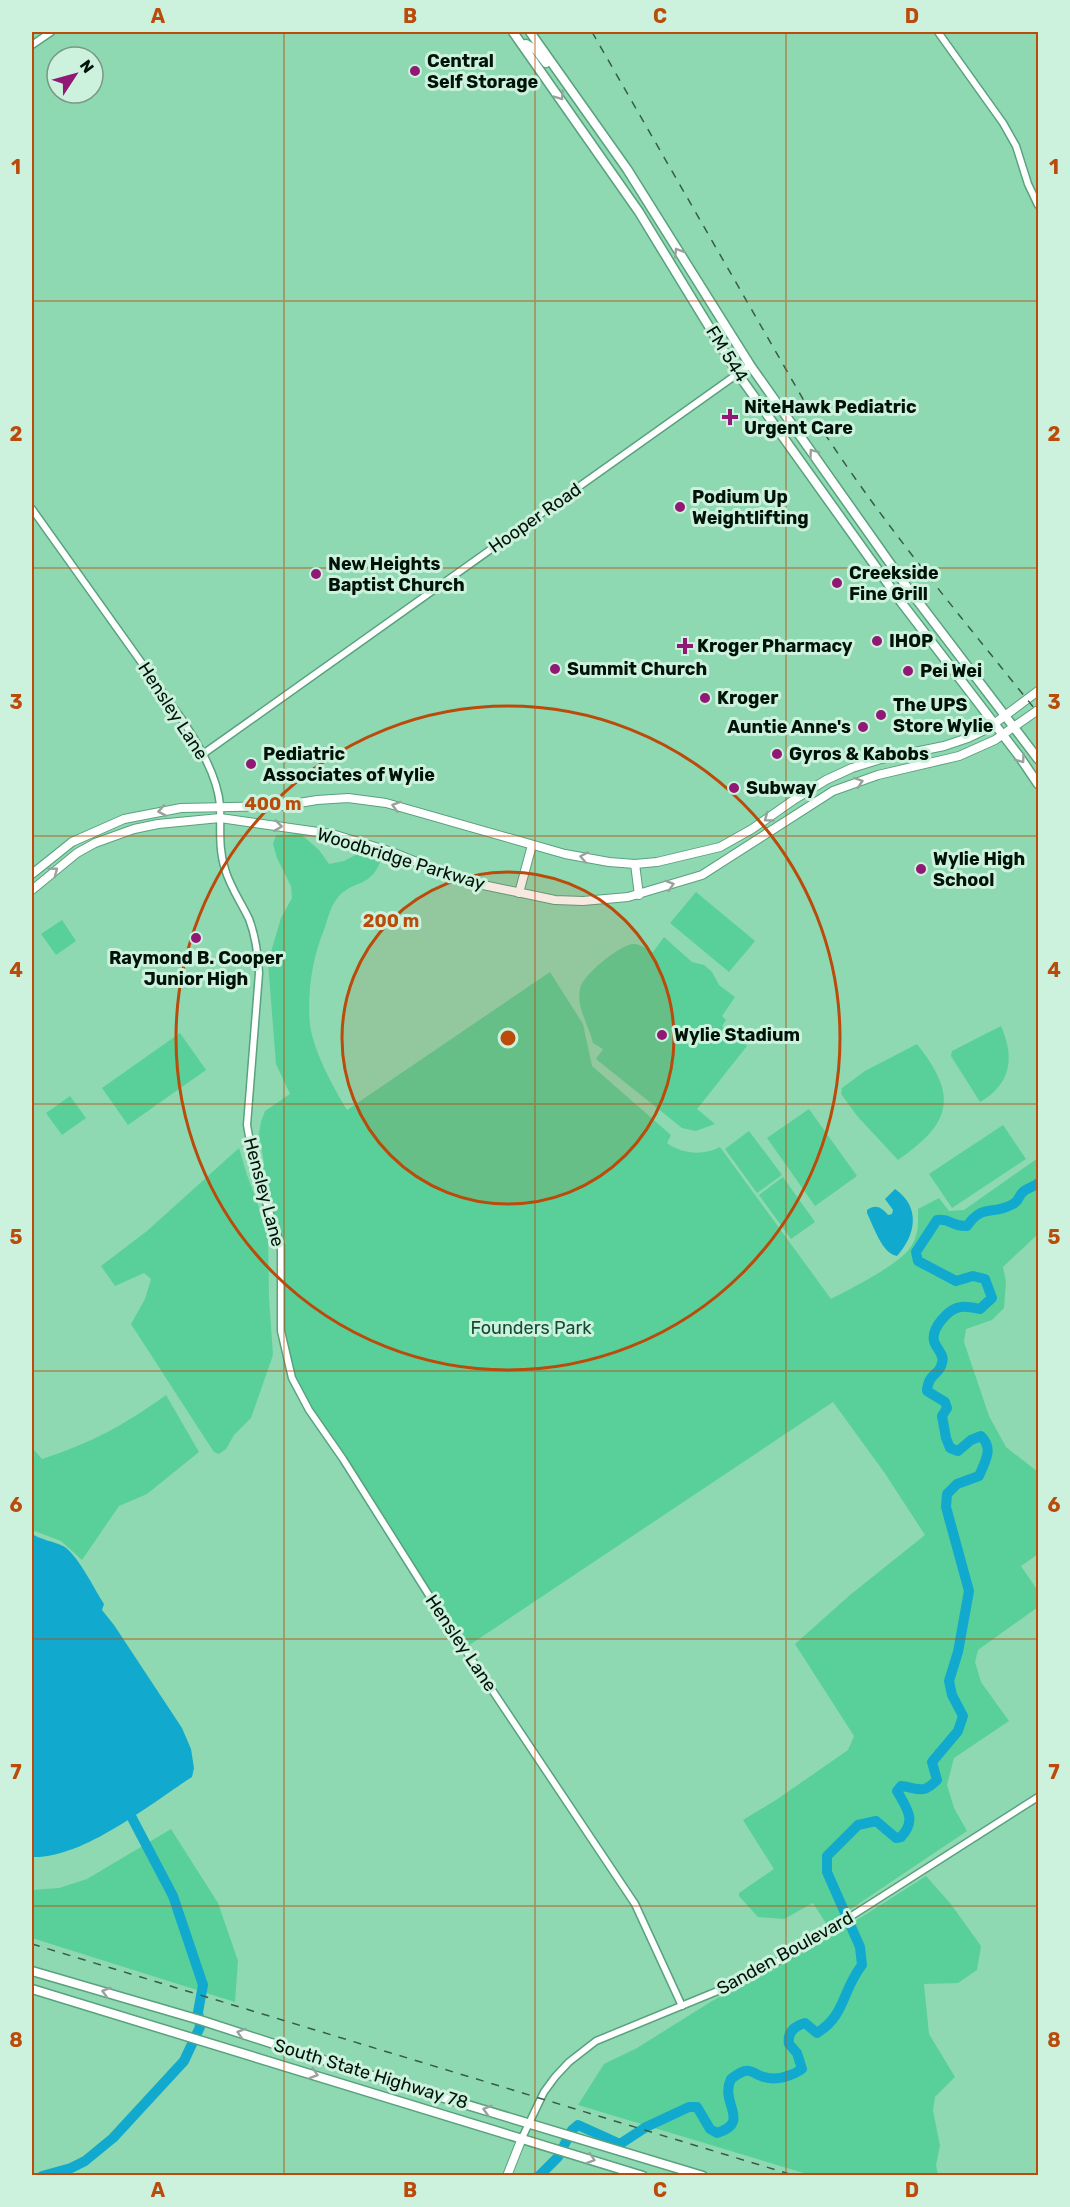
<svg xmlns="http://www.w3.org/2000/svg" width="1070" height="2207" viewBox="0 0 1070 2207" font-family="Rubik,sans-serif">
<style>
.green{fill:#59d099}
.water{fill:#11aace}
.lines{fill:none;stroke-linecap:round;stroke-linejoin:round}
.river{stroke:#11aace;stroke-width:10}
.tertiary-casing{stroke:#58a27d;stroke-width:9}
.secondary-casing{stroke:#58a27d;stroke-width:10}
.primary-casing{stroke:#58a27d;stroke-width:11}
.tertiary{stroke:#fff;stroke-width:6}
.secondary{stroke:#fff;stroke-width:8}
.primary{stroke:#fff;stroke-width:8}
.rail{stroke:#355d48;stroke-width:1.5;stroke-dasharray:8 8;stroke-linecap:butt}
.oneway{stroke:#99a19d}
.grid{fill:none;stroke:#ba4b0b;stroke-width:1.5;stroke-opacity:0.55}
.ring{fill:none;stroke:#ba4b0b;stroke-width:3}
.poi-dot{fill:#921875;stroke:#ccf1dc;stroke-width:2}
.labels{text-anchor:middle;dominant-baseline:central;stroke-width:6;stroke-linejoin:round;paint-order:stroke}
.poi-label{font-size:18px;font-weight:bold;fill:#001309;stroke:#ccf1dc;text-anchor:start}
.street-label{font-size:18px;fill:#001309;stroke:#ccf1dc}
.park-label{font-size:18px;fill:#114c33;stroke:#ccf1dc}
.centre{fill:#ba4b0b;stroke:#ccf1dc;stroke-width:3}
.ring-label{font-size:18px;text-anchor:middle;font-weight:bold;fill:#ba4b0b;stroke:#ccf1dc;stroke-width:6;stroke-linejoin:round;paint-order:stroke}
.neatline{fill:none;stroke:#ba4b0b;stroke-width:2}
.grid-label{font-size:20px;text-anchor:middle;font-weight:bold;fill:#ba4b0b}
</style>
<rect width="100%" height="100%" fill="#8ed9b2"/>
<g class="green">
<path d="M301 834 319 850 329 864 344 861 367 849 383 854C372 892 352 877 336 900 330 908 327 921 324 930 312 959 307 994 310 1025 314 1052 333 1087 347 1110L550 972 583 1024 592 1066 671 1135 667 1143C682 1154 703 1156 720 1147L831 1299C850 1289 903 1263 912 1245 919 1233 918 1222 918 1209L939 1198 949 1211 964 1210 1038 1158V1234L1003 1267 1006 1282 1004 1308 992 1320 966 1329 964 1342 989 1416 1006 1447 1038 1472V1554L1021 1566 1038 1591V1607L978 1650 975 1662 981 1682 1009 1721 954 1758 947 1785 954 1808 967 1831 827 1925 813 1903 784 1919 758 1917 739 1896V1893L774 1869 743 1820 776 1800 848 1750 854 1736 795 1644 850 1595 925 1535 884 1472 833 1402 465 1648 292 1378 281 1314V1253L255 1170 264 1164 259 1133 261 1122 265 1111 290 1094 276 1064 268 962 281 918 292 898 291 886 277 858 273 844 276 835Z"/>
<polygon points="696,892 755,941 729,972 670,923"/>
<polygon points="62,920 76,941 56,955 41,934"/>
<path d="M664 937 692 962 704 965 712 972 719 985 735 997 722 1016 726 1020 722 1026 747 1046 697 1109 715 1124 696 1131 682 1128 596 1059 603 1049 593 1043C589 1025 576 1008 580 989 582 975 618 947 632 944 640 943 646 949 653 952Z"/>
<path d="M1001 1026C1015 1058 1011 1084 980 1102L951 1056 952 1051Z"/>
<polygon points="180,1033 206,1070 128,1125 102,1088"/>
<path d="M917 1044C959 1097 951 1123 898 1160L858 1117 841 1094 842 1088 865 1071Z"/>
<polygon points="70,1096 86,1118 62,1135 46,1113"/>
<polygon points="809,1109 857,1176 815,1206 767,1138"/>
<polygon points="1003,1125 1026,1159 952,1208 929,1174"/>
<polygon points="749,1131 782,1175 757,1193 725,1149"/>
<polygon points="239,1148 247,1175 268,1231 269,1298 273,1355 251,1418 234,1435 226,1449 219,1454 214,1452 208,1443 131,1324 145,1299 151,1279 144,1273 115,1286 101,1266 147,1231"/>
<polygon points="783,1177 815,1222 791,1239 759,1195"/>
<path d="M166 1395 199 1452 147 1494 119 1506 82 1560 61 1541 32 1530V1448L42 1459C91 1443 123 1426 166 1395Z"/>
<polygon points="171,1829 218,1903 238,1961 235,2002 32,1938 32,1890 59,1888 87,1879"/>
<polygon points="926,1876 950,1903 981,1946 977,1970 958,1983 924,1984 929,2034 955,2077 935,2097 933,2110 940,2146 936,2165 938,2175 810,2175 578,2105 604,2064 637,2048 712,2001 762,1976 827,1939"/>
</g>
<g class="water">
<path d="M895 1189C921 1207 916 1235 897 1256 882 1254 873 1225 867 1213V1210C876 1204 881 1207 888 1215L892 1214 893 1210 885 1199Z"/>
<path d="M32 1534C42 1540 52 1541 63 1546 76 1552 95 1590 104 1604L102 1610 114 1625 182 1728 191 1749 194 1768 192 1777C150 1804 83 1859 32 1857Z"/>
</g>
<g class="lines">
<g class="river">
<polyline points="42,2176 71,2168 85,2161 113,2138 184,2061 200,2027 198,2012 203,1985 173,1896 131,1816 119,1808"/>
<path d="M539 2176 558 2157 572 2130 578 2125 620 2144 646 2127 689 2107H697L710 2129 717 2133C752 2122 719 2103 731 2079 735 2076 740 2072 745 2071 752 2069 757 2076 764 2077 777 2081 792 2076 802 2069L797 2053 789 2044C787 2032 795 2026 805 2023L817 2033C846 2015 842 1990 862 1965L860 1947 827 1872V1856L858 1825 876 1821 896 1838 901 1837C917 1820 907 1809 897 1791L901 1786C919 1788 922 1795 937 1780L932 1762 958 1731 963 1716 952 1695 949 1681 958 1652 969 1591 946 1507 947 1494 957 1484 979 1476C985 1461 994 1449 981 1436L971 1440 958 1451 950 1448 946 1438 942 1416 947 1408 945 1402 927 1391C928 1373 940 1375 942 1363 945 1354 936 1349 934 1341 931 1328 949 1308 961 1307 967 1306 975 1308 980 1309L992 1298 985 1279 973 1276 956 1281 918 1261 916 1252 937 1220C951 1218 952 1227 967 1226 983 1203 992 1216 1013 1204 1019 1201 1018 1197 1022 1193 1026 1188 1034 1187 1038 1183"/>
</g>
<defs>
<g id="tertiary">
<polyline points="938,32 1003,123 1016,146 1028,184 1038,205"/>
<polyline points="32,45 51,32"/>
<path d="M32 509 181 718C198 744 217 774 220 805 221 827 218 848 225 869 230 887 241 902 249 919 256 937 258 954 259 973L247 1125 255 1170 281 1246V1331L292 1378 309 1410 343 1459 432 1600 635 1904 682 2006"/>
<polyline points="203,754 750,365"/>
<polyline points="522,2138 544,2092 555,2077 569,2062 596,2041 742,1981 795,1952 1038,1797"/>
</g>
<g id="secondary">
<polyline points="635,864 639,895"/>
<polyline points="32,874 72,842 124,819 181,808 281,806 317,800 348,798 386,803 565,854 609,862 635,864 657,862 720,847 752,829 795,799 826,780 852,768 881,759 944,746 968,738 987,729 1038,691"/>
<polyline points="32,890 77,853 95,843 134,829 158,824 220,818 332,834 389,851 464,881 555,900 583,901 628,897 702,875 833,791 878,775 959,756 995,740 1038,710"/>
<polyline points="519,893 532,845"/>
<polyline points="507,2176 522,2138"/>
</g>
<g id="primary">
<polyline points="513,32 639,212 738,374 901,602 1019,756 1038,784"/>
<polyline points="530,32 627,169 750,365 904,583 1038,759"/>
<polyline points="523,45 526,44 536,50 546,63"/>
<polyline points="32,1971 200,2020 391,2082 703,2176"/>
<polyline points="32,1989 643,2176"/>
</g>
</defs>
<use href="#tertiary" class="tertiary-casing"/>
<use href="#secondary" class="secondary-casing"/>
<use href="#primary" class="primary-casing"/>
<use href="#tertiary" class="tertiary"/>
<use href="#secondary" class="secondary"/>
<use href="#primary" class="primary"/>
<g class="rail">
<path d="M592 32 807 406C875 515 958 613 1038 713"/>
<polyline points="32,1944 796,2176"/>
</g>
</g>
<defs><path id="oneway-chevron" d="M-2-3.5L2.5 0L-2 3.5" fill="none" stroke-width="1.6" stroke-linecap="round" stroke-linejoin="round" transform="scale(1.5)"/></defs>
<g class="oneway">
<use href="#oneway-chevron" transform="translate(560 96) rotate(55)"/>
<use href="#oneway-chevron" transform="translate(678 252) rotate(-122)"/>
<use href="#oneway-chevron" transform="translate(813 453) rotate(-125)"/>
<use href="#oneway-chevron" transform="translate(1021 759) rotate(54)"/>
<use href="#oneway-chevron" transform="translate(859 782) rotate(-19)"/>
<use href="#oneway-chevron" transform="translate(396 806) rotate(-164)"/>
<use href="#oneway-chevron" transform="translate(162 811) rotate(170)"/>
<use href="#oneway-chevron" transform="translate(768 818) rotate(144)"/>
<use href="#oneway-chevron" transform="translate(278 826) rotate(7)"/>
<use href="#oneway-chevron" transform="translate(584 857) rotate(-169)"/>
<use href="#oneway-chevron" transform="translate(54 871) rotate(-37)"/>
<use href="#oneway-chevron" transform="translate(670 885) rotate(-17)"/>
<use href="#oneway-chevron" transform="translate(106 1992) rotate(-164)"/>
<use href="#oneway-chevron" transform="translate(241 2033) rotate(-163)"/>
<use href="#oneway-chevron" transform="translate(314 2074) rotate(17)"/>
<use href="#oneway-chevron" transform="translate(487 2110) rotate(-164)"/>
<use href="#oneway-chevron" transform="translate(591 2159) rotate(17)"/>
</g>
<path class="grid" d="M284 32V2176M535 32V2176M786 32V2176M32 301H1038M32 568H1038M32 836H1038M32 1104H1038M32 1371H1038M32 1639H1038M32 1906H1038"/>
<circle cx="508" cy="1038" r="166" fill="#ba4b0b" fill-opacity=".12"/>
<g class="ring">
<circle cx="508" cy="1038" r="166"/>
<circle cx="508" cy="1038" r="332"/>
</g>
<g class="poi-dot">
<circle cx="415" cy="71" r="6"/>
<path d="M727 408h6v6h6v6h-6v6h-6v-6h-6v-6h6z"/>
<circle cx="680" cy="507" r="6"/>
<circle cx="316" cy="574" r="6"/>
<circle cx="837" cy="583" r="6"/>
<circle cx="877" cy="641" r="6"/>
<path d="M682 637h6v6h6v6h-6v6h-6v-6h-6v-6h6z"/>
<circle cx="555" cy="669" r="6"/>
<circle cx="908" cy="671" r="6"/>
<circle cx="705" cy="698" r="6"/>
<circle cx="881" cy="715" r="6"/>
<circle cx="863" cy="727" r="6"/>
<circle cx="777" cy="754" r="6"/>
<circle cx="251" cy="764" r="6"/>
<circle cx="734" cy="788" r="6"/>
<circle cx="921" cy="869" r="6"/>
<circle cx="196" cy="938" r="6"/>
<circle cx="662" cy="1035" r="6"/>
</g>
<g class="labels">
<g class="poi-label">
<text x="427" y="61">Central<tspan x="427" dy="21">Self Storage</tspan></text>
<text x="744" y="407">NiteHawk Pediatric<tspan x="744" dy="21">Urgent Care</tspan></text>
<text x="692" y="497">Podium Up<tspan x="692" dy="21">Weightlifting</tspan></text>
<text x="328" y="564">New Heights<tspan x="328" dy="21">Baptist Church</tspan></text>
<text x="849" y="573">Creekside<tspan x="849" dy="21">Fine Grill</tspan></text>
<text x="889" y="641">IHOP</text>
<text x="697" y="646">Kroger Pharmacy</text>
<text x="567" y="669">Summit Church</text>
<text x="920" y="671">Pei Wei</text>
<text x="717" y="698">Kroger</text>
<text x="893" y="705">The UPS<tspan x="893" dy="21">Store Wylie</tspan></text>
<text x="851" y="727" text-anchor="end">Auntie Anne's</text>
<text x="263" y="754">Pediatric<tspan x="263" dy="21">Associates of Wylie</tspan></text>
<text x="789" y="754">Gyros &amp; Kabobs</text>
<text x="746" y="788">Subway</text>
<text x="933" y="859">Wylie High<tspan x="933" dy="21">School</tspan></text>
<text x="196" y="958" text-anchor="middle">Raymond B. Cooper<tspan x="196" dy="21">Junior High</tspan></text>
<text x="674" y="1035">Wylie Stadium</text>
</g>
<g class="street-label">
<text transform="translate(727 354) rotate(58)">FM 544</text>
<text transform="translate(535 518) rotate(-35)">Hooper Road</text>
<text transform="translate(173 711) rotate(57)">Hensley Lane</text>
<text transform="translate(401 859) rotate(17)">Woodbridge Parkway</text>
<text transform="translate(264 1192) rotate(75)">Hensley Lane</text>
<text transform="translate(461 1643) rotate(56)">Hensley Lane</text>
<text transform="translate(785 1953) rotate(-29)">Sanden Boulevard</text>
<text transform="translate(371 2074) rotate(17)">South State Highway 78</text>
</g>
<g class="park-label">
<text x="531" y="1328">Founders Park</text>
</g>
</g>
<circle cx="508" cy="1038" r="9" class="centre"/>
<g class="ring-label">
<text x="273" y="810">400 m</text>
<text x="391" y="927">200 m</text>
</g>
<rect width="1070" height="2207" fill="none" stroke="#ccf1dc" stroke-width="66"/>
<g transform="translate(75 75) rotate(54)"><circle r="28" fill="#ccf1dc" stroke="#7a9888" stroke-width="1.5"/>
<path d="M0-4.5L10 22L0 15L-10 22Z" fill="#921875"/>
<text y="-9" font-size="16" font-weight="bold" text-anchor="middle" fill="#001309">N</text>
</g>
<rect x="33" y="33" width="1004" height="2141" class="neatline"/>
<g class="grid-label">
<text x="158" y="23">A</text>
<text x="410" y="23">B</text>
<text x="660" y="23">C</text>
<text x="912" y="23">D</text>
<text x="16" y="174">1</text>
<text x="1054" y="174">1</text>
<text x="16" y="441">2</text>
<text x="1054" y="441">2</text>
<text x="16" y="709">3</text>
<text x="1054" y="709">3</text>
<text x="16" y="977">4</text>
<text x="1054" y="977">4</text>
<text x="16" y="1244">5</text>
<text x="1054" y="1244">5</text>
<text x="16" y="1512">6</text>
<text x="1054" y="1512">6</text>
<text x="16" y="1779">7</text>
<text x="1054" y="1779">7</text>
<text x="16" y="2047">8</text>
<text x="1054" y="2047">8</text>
<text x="158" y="2197">A</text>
<text x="410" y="2197">B</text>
<text x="660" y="2197">C</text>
<text x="912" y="2197">D</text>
</g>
</svg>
